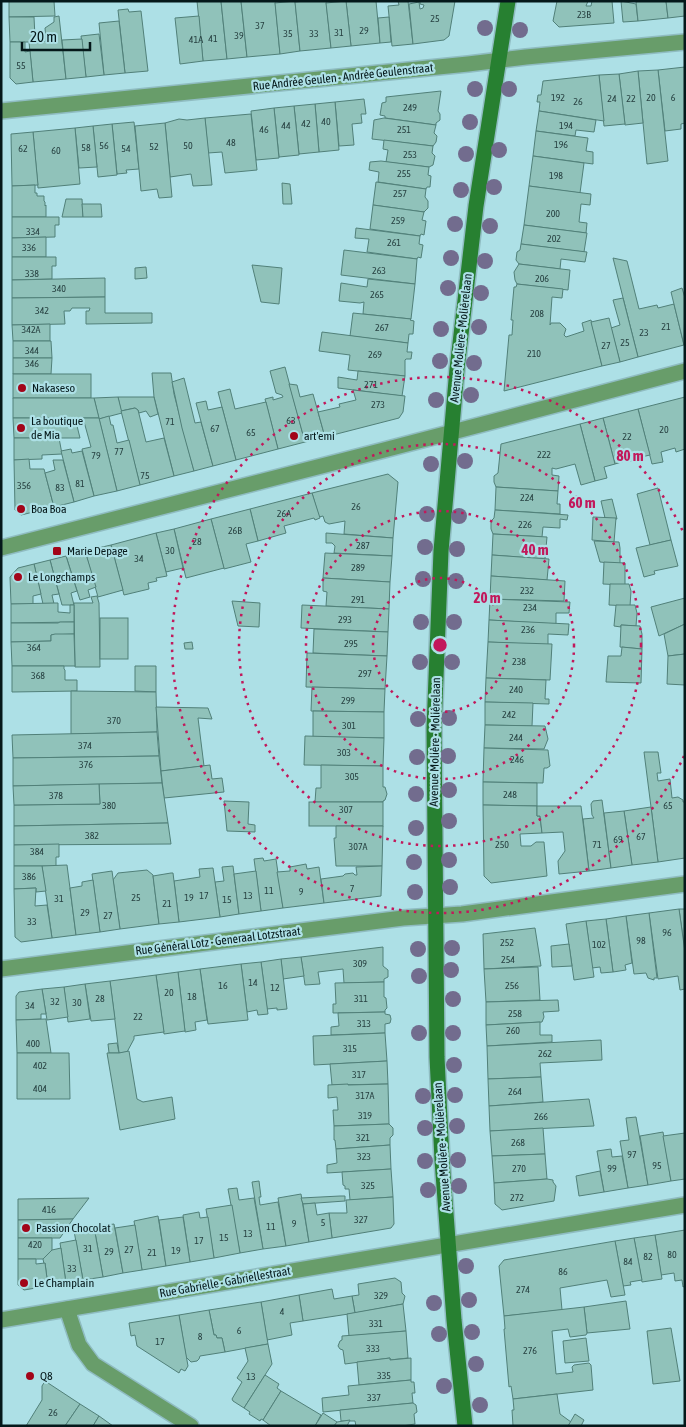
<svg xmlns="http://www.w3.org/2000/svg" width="686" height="1427" viewBox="0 0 686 1427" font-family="'Asap Condensed',sans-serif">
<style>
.building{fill:#90c2ba;stroke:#518079}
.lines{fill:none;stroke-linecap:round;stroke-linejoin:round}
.street-casing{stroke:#8fbcc1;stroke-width:18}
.secondary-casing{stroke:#8fbcc1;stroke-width:18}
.street{stroke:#689d6a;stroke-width:15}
.secondary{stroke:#278031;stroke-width:15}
.tree{fill:#726c8e}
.ring{fill:none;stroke:#c2185b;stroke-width:2.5;stroke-dasharray:2.5 5}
.poi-dot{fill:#a20519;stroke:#ade0e6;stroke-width:2}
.labels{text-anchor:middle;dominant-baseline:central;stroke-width:4.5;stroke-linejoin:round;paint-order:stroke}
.number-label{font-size:10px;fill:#284242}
.street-label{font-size:12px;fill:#05181a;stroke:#ade0e6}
.poi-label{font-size:12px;fill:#05181a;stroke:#ade0e6;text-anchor:start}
.centre{fill:#c2185b;stroke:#ade0e6;stroke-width:2.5}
.ring-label{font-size:15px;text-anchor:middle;font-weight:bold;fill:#c2185b;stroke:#ade0e6;stroke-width:4.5;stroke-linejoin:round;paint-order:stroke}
</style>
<rect width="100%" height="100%" fill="#ade0e6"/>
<g class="building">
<polygon points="9,1 54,1 55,16 9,17"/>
<polygon points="197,1 221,1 227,59 203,61"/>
<polygon points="221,1 241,1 247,57 227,59"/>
<polygon points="241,1 275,1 280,54 247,57"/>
<polygon points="295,1 300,51 280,54 275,3"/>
<polygon points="305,1 326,1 331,48 300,51 295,2"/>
<polygon points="346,1 376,1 380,43 351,46"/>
<polygon points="346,1 351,46 331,48 326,3"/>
<polygon points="398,1 408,1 413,44 392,46 388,6 399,5"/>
<polygon points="420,1 455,1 449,36 444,40 413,44 409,4 419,2 420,9 423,8 424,5 420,4"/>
<polygon points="557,1 588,1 586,6 591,6 592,1 612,1 614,23 559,27 553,21"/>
<polygon points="621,1 636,4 638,21 623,22"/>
<polygon points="636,1 666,1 668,18 638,21"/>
<polygon points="666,1 685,1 685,16 668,18"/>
<polygon points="128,9 129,12 141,11 148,71 125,73 118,10"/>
<polygon points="59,16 66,79 33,82 29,42 35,37 36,43 46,41 45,28 54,22 54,17"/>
<polygon points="199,16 203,61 180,64 175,18"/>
<polygon points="9,17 34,17 35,37 29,42 10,42"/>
<polygon points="389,17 391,42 380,43 378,18"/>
<polygon points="119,21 125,73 104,75 99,23"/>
<polygon points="99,34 104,75 86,77 81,36"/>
<polygon points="82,39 86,77 66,79 62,40"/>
<polygon points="10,42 25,42 25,52 30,51 33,82 16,84 10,78"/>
<polygon points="685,67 685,123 681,124 681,129 665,131 658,70"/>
<polygon points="658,70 668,161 647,164 638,71"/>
<polygon points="638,71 643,123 625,125 619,74"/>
<polygon points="619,74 625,124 604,126 599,75"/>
<polygon points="599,75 604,121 539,111 540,102 537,102 538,95 541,95 543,81"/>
<polygon points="441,91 438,111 440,114 440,120 436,123 436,125 385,118 385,116 380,115 382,103 386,102 386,97"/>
<polygon points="364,99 366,114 361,114 362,123 352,124 354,145 339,146 335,102"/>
<polygon points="335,102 339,150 319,152 315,104"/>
<polygon points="315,104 319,152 299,154 294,106"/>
<polygon points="294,106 299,155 279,157 274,108"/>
<polygon points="274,108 279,158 256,160 251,111"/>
<polygon points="539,111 596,120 594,132 576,130 575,136 536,131"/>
<polygon points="251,114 257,170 225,173 222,152 208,153 205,118"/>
<polygon points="205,118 212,185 193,186 191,174 170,177 165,123 179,119 187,120"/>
<polygon points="384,118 436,125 434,133 437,136 436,142 433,146 372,139 374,120"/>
<polygon points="134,122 139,169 126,170 127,173 117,174 112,124"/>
<polygon points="165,123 172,197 159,198 157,189 141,191 135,126"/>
<polygon points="112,124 117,175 98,177 93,126"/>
<polygon points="93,126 97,167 79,168 75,128"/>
<polygon points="75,128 80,184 38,188 33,132"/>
<polygon points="536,131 588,138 586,151 593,152 593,164 533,156"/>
<polygon points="33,132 38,185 12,186 11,134"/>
<polygon points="384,140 433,146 432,153 435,156 433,165 429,167 386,162 388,150 383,149"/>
<polygon points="533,156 584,163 580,193 529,186"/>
<polygon points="381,161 429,167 428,175 431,176 430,187 427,187 426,189 378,182 379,172 369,170 370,162"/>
<polygon points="376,182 426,189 425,197 428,201 428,208 424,212 373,205"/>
<polygon points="282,183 290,184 292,204 283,204"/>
<polygon points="35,185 35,193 37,193 37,196 44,196 44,201 45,202 45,206 46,205 46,217 12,217 12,186"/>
<polygon points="529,186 591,194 590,205 581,204 579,222 587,223 586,233 524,225"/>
<polygon points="66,199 82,199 83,217 62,217"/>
<polygon points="82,204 101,204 102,217 83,217"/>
<polygon points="373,205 424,212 422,220 426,221 424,235 421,234 420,236 370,229"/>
<polygon points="12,217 59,217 59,225 55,225 55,237 12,238"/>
<polygon points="524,225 587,233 584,252 521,244"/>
<polygon points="356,228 420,236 419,244 423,245 421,258 418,257 417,259 367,252 369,239 355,238"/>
<polygon points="46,237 46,257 12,257 12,238"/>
<polygon points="521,244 587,252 585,262 561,259 560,269 519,264 516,260 517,252 520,250"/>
<polygon points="344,250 417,259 415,284 341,275"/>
<polygon points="12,257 56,257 56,266 52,266 52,279 12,280"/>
<polygon points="613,258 627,261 639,309 657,305 658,308 674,304 684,345 638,357"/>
<polygon points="519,264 570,270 568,290 517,284 515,280 514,272"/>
<polygon points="252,265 282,268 279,304 261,302"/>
<polygon points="146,267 147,278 135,279 135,268"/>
<polygon points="105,278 105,297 12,298 12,280"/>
<polygon points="368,279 415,284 411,319 363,314 364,302 360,303 339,301 341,283 367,287"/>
<polygon points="517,284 563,289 562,298 552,297 550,325 551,323 560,323 566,329 564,335 566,337 584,331 582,323 591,320 602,366 504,391 509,335 512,335 513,320 511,320 514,287 516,287"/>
<polygon points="682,288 685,298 684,345 671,292"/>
<polygon points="105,297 105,313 152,313 152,323 86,324 86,311 89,311 90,308 72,308 70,311 64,311 65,324 12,325 12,298"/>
<polygon points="623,298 638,357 620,362 611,328 620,325 613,300"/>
<polygon points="353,313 411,319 410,320 414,321 413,334 409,334 408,343 350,336"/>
<polygon points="609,318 620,362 602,366 591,322"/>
<polygon points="50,324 50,341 13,341 12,325"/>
<polygon points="322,332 408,343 407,352 412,352 411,359 406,359 405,360 405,376 348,370 350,355 319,351"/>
<polygon points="13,341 51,341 52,358 13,358"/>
<polygon points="13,358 52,358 51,374 13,374"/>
<polygon points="285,367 305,442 278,449 265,399 273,397 273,400 283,397 282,395 276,393 270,371"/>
<polygon points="358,371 405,376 402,396 338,388 338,377 357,380"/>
<polygon points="152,373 171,373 174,394 194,471 174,476 154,397"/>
<rect x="13" y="374" width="78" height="24"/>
<polygon points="184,378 195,423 201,422 213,466 194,471 182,428 172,382"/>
<polygon points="289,384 297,385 300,397 313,394 325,437 305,442"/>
<polygon points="230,389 235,409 266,402 278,449 236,460 218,392"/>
<polygon points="353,390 405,396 403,412 399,418 325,437 318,412 340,407 339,404 356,400"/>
<polygon points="118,397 154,397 158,414 150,417 146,411 139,413 138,410 135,408 121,411"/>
<polygon points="118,397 122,413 99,419 94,398"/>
<polygon points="685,397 685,449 676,452 675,448 661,452 663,462 652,464 638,409"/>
<polygon points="13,398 94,398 99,418 13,418"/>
<polygon points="206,401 208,410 222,407 236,460 213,466 196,403"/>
<polygon points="135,408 138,410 146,442 164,438 174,476 140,485 121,411"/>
<polygon points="638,409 650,455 637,458 631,461 628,460 615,464 603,418"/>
<polygon points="109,416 111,425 113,425 117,443 129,440 140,485 117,491 99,419"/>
<polygon points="13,418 75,418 80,438 14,438"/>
<polygon points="83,418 99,418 117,491 94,496 82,449 91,447"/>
<polygon points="603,418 615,464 604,467 607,478 595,481 580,424"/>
<polygon points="580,424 595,481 581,485 575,464 556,469 552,468 552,475 559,476 558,491 496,487 494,482 494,476 498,473 501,444"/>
<polygon points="14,438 59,438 62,454 42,455 42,459 14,460"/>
<polygon points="71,449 72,453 82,451 94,496 74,502 61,451"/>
<polygon points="29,459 30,469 44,469 54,507 21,515 15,510 14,460"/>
<polygon points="53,460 63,460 74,502 54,507 45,473 55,470"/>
<polygon points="388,474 398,482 393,538 344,534 345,521 329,524 325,522 323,516 319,517 312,493"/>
<polygon points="496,487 558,491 557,504 560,504 560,514 495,510"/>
<polygon points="658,488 671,540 650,545 637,494"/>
<polygon points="312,493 320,518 315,520 314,518 284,526 286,533 258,541 250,509"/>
<polygon points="612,499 617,519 605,518 601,501"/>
<polygon points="250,509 258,541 246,544 251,562 224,569 211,519"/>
<polygon points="495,510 541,513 568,515 567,520 560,519 560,528 543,527 542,537 530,536 493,534 491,529 491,521 494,518"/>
<polygon points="593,517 616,518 614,542 592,540"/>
<polygon points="211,519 224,568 186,578 174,529"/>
<polygon points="174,529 183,568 166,572 156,533"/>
<polygon points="156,533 167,576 156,578 157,581 148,583 149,589 124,595 111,545"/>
<polygon points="326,533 393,538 392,556 334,553 335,546 332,543 326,543"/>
<polygon points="493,534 547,537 545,559 492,555"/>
<polygon points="671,540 678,566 654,571 655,574 644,577 636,548"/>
<polygon points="594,541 619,542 620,548 620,564 600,562"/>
<polygon points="111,545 123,590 98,597 85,551"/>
<polygon points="85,551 96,587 88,590 90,597 80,600 66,556"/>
<polygon points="325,553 392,556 390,582 323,578"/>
<polygon points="492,555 549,559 547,580 491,576"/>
<polygon points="66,556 77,591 71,593 74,605 62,605 50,560"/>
<polygon points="50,560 59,594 52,595 54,604 43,604 34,564"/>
<polygon points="604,562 625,563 625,585 603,584"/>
<polygon points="34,564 41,594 33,596 33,604 11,604 10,577 18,568"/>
<polygon points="491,576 565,581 564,601 490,599"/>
<polygon points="323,578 390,582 389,609 326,606 327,592 323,591"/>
<polygon points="610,584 629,584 631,591 630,606 609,605"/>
<polygon points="97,596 99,603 100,667 75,667 74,603 93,603 91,597"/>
<polygon points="685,598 685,624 659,636 651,607"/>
<polygon points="490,599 570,602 569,613 556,613 556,624 489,620"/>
<polygon points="232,601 260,603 259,627 238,626"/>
<polygon points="54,603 58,603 58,612 70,613 70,605 74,605 74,622 11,623 11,604"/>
<polygon points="302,605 389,609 388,632 301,628"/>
<polygon points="616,605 635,605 637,613 636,626 621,625 621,627 614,626"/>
<rect x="100" y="618" width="28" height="41"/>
<polygon points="489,620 569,624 568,635 548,634 548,645 488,642"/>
<polygon points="60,622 74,622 74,634 51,635 51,641 11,642 11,623 58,623"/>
<polygon points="685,624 685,654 668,656 664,634"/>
<polygon points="621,625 640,626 642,634 642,649 620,647"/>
<polygon points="314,629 388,632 387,656 313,653"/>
<polygon points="55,634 74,634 75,666 12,666 11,642 51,641 51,635"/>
<polygon points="192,642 193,649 185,649 184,643"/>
<polygon points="488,642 552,644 550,680 486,678"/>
<polygon points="622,647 642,649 641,683 606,682 608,656 621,656"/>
<polygon points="307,653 387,656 385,689 306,687"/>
<polygon points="685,654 685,685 667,684 668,656"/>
<polygon points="12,666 64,666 64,669 65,670 65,680 77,680 77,691 12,692"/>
<polygon points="135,666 156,666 156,692 135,691"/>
<polygon points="486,678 546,680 545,699 549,699 549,704 485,702"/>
<polygon points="312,687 385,689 384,712 311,711"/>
<polygon points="71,691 156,692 157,732 71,734"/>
<polygon points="485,702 533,703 532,726 485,725"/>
<polygon points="156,707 208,708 212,719 198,718 204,766 161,771"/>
<polygon points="313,711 384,712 384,738 313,737"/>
<polygon points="485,725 545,726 548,739 544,749 484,748"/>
<polygon points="157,732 159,756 13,758 12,735"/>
<polygon points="305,736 384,738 383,766 304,765"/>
<polygon points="484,748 548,750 550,766 547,768 544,768 543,783 483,782"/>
<polygon points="644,752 658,752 661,773 657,773 658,781 670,779 672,798 678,797 683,800 683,802 685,802 685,858 658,862"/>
<polygon points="159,756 162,783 13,786 13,758"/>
<polygon points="210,765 212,779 222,778 224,792 164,798 161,771"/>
<polygon points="321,765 383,766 383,787 385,787 387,794 385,800 383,801 383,802 315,802 316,788 321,788"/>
<polygon points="483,782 537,783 537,806 483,805"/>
<polygon points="162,783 168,823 14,826 14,805 100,804 99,784"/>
<polygon points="99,784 100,804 14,805 13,786"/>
<polygon points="602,800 611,868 589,871 583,819 594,818 592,815 591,804 593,801"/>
<polygon points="224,801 249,802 248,824 255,825 255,832 227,831"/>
<rect x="309" y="802" width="74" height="24"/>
<polygon points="483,805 537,806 537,816 540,816 542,833 520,834 521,846 531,846 536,842 544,842 547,876 491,883 484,876"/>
<polygon points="537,806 581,806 589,871 559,874 558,861 565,851 563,832 542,833 540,816 537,816"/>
<polygon points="651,807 658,862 632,865 624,811"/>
<polygon points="624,811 632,865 611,868 604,813"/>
<polygon points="168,823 171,844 14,845 14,826"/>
<polygon points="336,826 383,826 382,866 336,866 334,838 336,838"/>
<polygon points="59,844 59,857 56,857 56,866 14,866 14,845"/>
<polygon points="263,858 264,861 276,859 283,908 261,911 254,859"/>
<polygon points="306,864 307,869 319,867 324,903 283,908 277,872 290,871 290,867"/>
<polygon points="67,865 76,935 52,938 42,866"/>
<polygon points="14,866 42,866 46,891 36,892 36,888 14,889"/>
<polygon points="233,866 239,914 220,917 215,882 224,881 222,867"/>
<polygon points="382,866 381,896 324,903 321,879 343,876 345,874 353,873 355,875 357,875 356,867"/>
<polygon points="213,868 220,917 179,922 174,881 200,877 199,869"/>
<polygon points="147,870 153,875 159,924 120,929 113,880 118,873"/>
<polygon points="112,871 120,929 100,932 92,874"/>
<polygon points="256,871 261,911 239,914 234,874"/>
<polygon points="171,873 173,873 179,922 159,924 153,876"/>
<polygon points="93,880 100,932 76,935 70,888 82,886 82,882"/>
<polygon points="36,888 35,906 47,905 52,938 21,942 15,937 14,889"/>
<polygon points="679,909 685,909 685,952"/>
<polygon points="679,909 685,952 685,989 680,990 678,976 658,979 649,913"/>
<polygon points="649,913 657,978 654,978 654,980 648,978 646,973 634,974 626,916"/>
<polygon points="626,916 632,963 625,965 626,970 613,972 606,919"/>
<polygon points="606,919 613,972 601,973 600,967 592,968 586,921"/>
<polygon points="586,921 594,977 574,980 566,924"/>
<polygon points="535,928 541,966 484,969 483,934"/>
<polygon points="569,944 572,966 552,967 551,946"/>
<polygon points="383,947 383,966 388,970 388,977 384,979 384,982 344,983 343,969 318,972 320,984 305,985 301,957"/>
<polygon points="301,957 304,976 283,979 281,959"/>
<polygon points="281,959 287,1009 277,1010 277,1008 267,1009 261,962"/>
<polygon points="261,962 268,1014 258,1015 257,1010 247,1012 241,964"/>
<polygon points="241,964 248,1020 208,1024 200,969"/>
<polygon points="538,967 540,1000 486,1002 484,969"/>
<polygon points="200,969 207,1020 195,1022 196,1030 185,1032 178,972"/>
<polygon points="178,972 185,1031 164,1034 156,975"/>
<polygon points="156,975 164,1032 134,1036 134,1039 127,1052 119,1053 110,981"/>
<polygon points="110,981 115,1019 91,1021 85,984"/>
<polygon points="384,982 384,997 386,998 387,1008 385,1010 385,1012 333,1013 333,1004 336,1004 335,983"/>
<polygon points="85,984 90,1019 68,1022 64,987"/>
<polygon points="64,987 68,1017 47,1020 42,989"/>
<polygon points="42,989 46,1014 41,1014 41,1019 16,1020 16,996 19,992"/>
<polygon points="558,1000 559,1011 543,1012 544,1017 542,1022 486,1025 486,1002"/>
<polygon points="385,1012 385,1014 390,1015 391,1019 390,1023 385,1024 385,1033 331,1035 331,1027 339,1026 338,1013"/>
<polygon points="46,1019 51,1053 17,1053 16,1020"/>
<polygon points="540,1022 540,1035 552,1035 552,1042 487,1046 486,1025"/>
<polygon points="385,1033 387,1061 314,1065 313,1036"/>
<polygon points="601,1040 602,1060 540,1063 541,1077 488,1079 487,1046"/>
<polygon points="117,1043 119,1053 109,1053 108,1044"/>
<polygon points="129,1051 137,1099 143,1102 172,1097 175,1119 120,1130 107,1053 119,1053"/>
<polygon points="17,1053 69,1053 70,1099 17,1099"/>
<polygon points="387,1061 388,1084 332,1085 330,1064"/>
<polygon points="541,1077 543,1102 489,1106 488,1079"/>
<polygon points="348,1084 348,1085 388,1084 389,1124 334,1126 333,1110 338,1110 337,1097 328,1098 328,1085"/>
<polygon points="589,1099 594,1126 490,1131 489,1106"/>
<polygon points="636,1117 648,1185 628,1188 620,1141 629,1140 626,1118"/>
<polygon points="389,1124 393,1128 393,1135 390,1138 390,1145 336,1149 335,1140 334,1140 334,1126"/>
<polygon points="543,1128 545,1154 492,1156 490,1131"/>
<polygon points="663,1132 671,1181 648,1185 640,1136"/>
<polygon points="685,1133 685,1179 671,1181 663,1136"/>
<polygon points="390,1145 391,1169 327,1173 327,1165 337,1163 336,1149"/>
<polygon points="611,1149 612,1157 622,1156 628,1188 604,1192 597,1151"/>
<polygon points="545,1154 547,1179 494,1183 492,1156"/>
<polygon points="391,1169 393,1197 350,1200 349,1189 345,1189 345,1186 343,1185 342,1172"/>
<polygon points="600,1171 604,1192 579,1196 576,1176"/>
<polygon points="547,1179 553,1180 553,1182 556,1186 554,1201 502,1210 495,1204 494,1183"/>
<polygon points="259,1181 261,1197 259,1197 260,1205 278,1202 286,1246 263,1249 252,1182"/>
<polygon points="237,1188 239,1200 254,1198 263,1249 240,1253 228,1189"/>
<polygon points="301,1194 309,1242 286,1246 278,1198"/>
<polygon points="340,1196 345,1196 345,1201 303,1204 301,1198"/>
<polygon points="393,1197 394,1224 391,1228 332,1238 329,1213 347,1213 346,1200"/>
<polygon points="89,1198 73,1219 18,1220 18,1199"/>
<polygon points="315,1203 317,1215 329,1213 332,1238 309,1242 303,1204"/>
<polygon points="232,1205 240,1253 214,1258 206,1209"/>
<polygon points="199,1212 200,1218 208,1217 214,1258 190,1262 183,1215"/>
<polygon points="158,1216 166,1266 142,1270 134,1221"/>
<polygon points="183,1217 190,1262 166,1266 159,1220"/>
<polygon points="73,1219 60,1238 18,1238 18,1220"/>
<polygon points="114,1224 123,1273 103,1277 94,1227"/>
<polygon points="135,1225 142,1270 123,1273 115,1228"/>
<polygon points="94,1227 103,1277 83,1280 74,1231"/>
<polygon points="685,1230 685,1286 683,1287 682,1280 675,1281 674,1273 661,1275 655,1235"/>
<polygon points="655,1235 662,1279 642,1282 634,1238"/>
<polygon points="18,1238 52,1238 52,1250 43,1259 18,1259"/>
<polygon points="634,1238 642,1280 630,1282 631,1285 623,1286 615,1241"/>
<polygon points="76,1240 83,1280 66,1283 60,1243"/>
<polygon points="615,1241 625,1295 611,1297 607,1280 560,1288 562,1310 504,1316 499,1266 504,1260"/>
<polygon points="61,1248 66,1283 48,1286 45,1263 44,1264 43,1259 52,1250"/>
<polygon points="18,1259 36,1259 36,1264 45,1263 48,1286 24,1290 18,1285"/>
<polygon points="395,1278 401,1282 402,1293 405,1296 403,1304 355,1313 352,1296 359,1295 358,1284"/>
<polygon points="332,1289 334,1299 352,1296 355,1313 303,1321 299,1295"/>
<polygon points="299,1295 303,1321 290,1323 292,1335 267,1340 261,1302"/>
<polygon points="626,1301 630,1329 587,1333 584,1307"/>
<polygon points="261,1302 268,1344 225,1352 222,1338 217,1338 216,1335 214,1335 209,1310"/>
<polygon points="403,1304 406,1331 349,1336 347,1314"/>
<polygon points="584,1307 587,1333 586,1335 570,1337 568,1329 552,1331 556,1374 573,1372 572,1367 574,1365 589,1363 591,1365 593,1390 513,1399 511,1386 509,1387 504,1329 505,1329 504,1316"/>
<polygon points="209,1310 214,1335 216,1335 217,1338 222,1338 225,1352 200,1356 199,1359 197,1361 191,1362 186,1357 179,1315"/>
<polygon points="179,1315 188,1366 185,1371 181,1369 179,1373 137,1346 135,1335 131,1336 129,1323"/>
<polygon points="671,1328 680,1381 653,1384 647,1331"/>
<polygon points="406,1331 408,1358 390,1360 390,1358 345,1364 343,1350 340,1349 338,1346 340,1341 342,1340 342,1336"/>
<polygon points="586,1338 589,1361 565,1363 563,1341"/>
<polygon points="268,1344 272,1364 244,1408 233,1401 232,1399 242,1382 237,1378 248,1361 245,1348"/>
<polygon points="390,1358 390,1360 411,1358 411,1380 359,1385 357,1362"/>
<polygon points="265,1375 279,1384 277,1388 281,1391 263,1420 261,1419 260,1421 249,1414 250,1412 244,1408"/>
<polygon points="411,1380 411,1382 414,1382 415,1393 412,1393 413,1403 323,1412 322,1398 349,1395 348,1386"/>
<polygon points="45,1381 80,1404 65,1426 26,1426 42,1400 42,1386"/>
<polygon points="281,1391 321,1415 315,1426 271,1426 263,1420"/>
<polygon points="557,1394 560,1414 571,1422 568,1426 513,1426 512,1410 514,1410 513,1399"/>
<polygon points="413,1403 416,1405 417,1412 414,1414 415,1424 402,1426 356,1426 355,1421 341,1421 340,1410"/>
<polygon points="80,1404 99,1416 93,1426 65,1426"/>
<polygon points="323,1413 337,1422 334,1426 315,1426"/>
<polygon points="575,1414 584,1420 581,1426 568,1426"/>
<polygon points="99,1416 113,1426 93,1426"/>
<polygon points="350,1420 347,1426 334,1426 337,1422"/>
</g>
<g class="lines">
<defs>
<g id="street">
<polyline points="1,111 468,64 526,57 685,42"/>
<polyline points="1,548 384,450 685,371"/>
<polyline points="1,969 403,918 462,914 685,884"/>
<polyline points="67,1309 79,1345 93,1364 191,1426"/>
<polyline points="1,1320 685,1205"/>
</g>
<polyline id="secondary" points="465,1426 454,1320 442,1160 437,1057 434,728 441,551 457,369 476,206 508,1"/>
</defs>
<use href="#street" class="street-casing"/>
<use href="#secondary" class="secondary-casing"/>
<use href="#street" class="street"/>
<use href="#secondary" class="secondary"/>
</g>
<g class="tree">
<circle cx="485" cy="28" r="8"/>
<circle cx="520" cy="30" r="8"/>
<circle cx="475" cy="89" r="8"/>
<circle cx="509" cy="89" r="8"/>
<circle cx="470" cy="122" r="8"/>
<circle cx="499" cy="150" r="8"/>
<circle cx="466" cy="154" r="8"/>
<circle cx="494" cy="187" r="8"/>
<circle cx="461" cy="190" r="8"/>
<circle cx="455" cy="224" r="8"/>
<circle cx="490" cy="226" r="8"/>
<circle cx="451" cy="258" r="8"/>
<circle cx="485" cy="261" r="8"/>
<circle cx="448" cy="288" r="8"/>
<circle cx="481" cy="293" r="8"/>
<circle cx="479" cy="327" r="8"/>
<circle cx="441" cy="329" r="8"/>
<circle cx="440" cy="361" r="8"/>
<circle cx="474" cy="363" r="8"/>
<circle cx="471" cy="395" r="8"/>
<circle cx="436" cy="400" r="8"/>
<circle cx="465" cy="461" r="8"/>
<circle cx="431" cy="464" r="8"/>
<circle cx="427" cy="514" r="8"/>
<circle cx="459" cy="516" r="8"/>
<circle cx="425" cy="547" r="8"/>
<circle cx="457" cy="549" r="8"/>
<circle cx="423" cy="579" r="8"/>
<circle cx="456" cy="581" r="8"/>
<circle cx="421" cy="622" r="8"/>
<circle cx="454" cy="622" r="8"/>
<circle cx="420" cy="662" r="8"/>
<circle cx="452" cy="662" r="8"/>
<circle cx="449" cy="718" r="8"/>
<circle cx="418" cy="719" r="8"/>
<circle cx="448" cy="756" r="8"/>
<circle cx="417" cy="757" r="8"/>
<circle cx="449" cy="790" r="8"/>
<circle cx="416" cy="794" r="8"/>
<circle cx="449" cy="821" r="8"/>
<circle cx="416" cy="828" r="8"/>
<circle cx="449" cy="860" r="8"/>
<circle cx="414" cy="862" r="8"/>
<circle cx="450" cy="887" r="8"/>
<circle cx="415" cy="892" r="8"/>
<circle cx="452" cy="948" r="8"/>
<circle cx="418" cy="949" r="8"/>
<circle cx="451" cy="970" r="8"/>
<circle cx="419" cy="976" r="8"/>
<circle cx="453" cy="999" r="8"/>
<circle cx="419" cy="1033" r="8"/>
<circle cx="453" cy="1033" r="8"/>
<circle cx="454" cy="1065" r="8"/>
<circle cx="455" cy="1095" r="8"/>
<circle cx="423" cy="1096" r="8"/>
<circle cx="457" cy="1126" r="8"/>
<circle cx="425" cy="1128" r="8"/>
<circle cx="458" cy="1160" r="8"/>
<circle cx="425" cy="1161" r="8"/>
<circle cx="459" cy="1186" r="8"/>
<circle cx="428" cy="1190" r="8"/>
<circle cx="466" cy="1266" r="8"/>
<circle cx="469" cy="1300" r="8"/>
<circle cx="434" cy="1303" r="8"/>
<circle cx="472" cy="1332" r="8"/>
<circle cx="439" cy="1334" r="8"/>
<circle cx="476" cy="1364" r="8"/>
<circle cx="444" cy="1386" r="8"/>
<circle cx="480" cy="1405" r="8"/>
</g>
<g class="ring">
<circle cx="440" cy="645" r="67"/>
<circle cx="440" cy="645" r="134"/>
<circle cx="440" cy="645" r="201"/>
<path d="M684 756A268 268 0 1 1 684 534"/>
</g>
<g class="poi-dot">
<circle cx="22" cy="388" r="5"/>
<circle cx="21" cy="428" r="5"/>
<circle cx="294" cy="436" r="5"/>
<circle cx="21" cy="509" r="5"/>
<rect x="52" y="546" width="10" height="10" rx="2.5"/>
<circle cx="18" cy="577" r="5"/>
<circle cx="26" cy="1228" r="5"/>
<circle cx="24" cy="1283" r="5"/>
<circle cx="30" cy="1376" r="5"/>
</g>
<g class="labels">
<g class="number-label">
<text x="584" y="14">23B</text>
<text x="435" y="18">25</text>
<text x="260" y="25">37</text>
<text x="364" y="30">29</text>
<text x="339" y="32">31</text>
<text x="288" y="33">35</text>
<text x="314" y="33">33</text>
<text x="239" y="35">39</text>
<text x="213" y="38">41</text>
<text x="196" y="39">41A</text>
<text x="21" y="65">55</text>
<text x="558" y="97">192</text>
<text x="651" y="97">20</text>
<text x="673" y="97">6</text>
<text x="612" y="98">24</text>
<text x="631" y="98">22</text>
<text x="578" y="101">26</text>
<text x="410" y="107">249</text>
<text x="326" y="121">40</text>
<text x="306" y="123">42</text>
<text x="286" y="125">44</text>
<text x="566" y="125">194</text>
<text x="264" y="129">46</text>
<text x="404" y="129">251</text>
<text x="231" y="142">48</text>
<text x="561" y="144">196</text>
<text x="104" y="145">56</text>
<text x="188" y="145">50</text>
<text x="154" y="146">52</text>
<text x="86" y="147">58</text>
<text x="23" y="148">62</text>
<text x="126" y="148">54</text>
<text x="56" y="150">60</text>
<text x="410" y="154">253</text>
<text x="404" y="173">255</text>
<text x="556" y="175">198</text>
<text x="400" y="193">257</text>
<text x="553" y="213">200</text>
<text x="398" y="220">259</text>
<text x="33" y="231">334</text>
<text x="554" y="238">202</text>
<text x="394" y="242">261</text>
<text x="29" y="247">336</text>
<text x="379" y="270">263</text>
<text x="32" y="273">338</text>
<text x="542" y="278">206</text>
<text x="59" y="288">340</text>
<text x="377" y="294">265</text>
<text x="42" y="310">342</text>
<text x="537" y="313">208</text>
<text x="666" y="326">21</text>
<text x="382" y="327">267</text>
<text x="31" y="329">342A</text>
<text x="644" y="332">23</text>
<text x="625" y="342">25</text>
<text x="606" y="345">27</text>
<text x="32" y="350">344</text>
<text x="534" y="353">210</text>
<text x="375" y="354">269</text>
<text x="32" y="363">346</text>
<text x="371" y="384">271</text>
<text x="378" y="404">273</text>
<text x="291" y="420">63</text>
<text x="170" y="421">71</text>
<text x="215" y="428">67</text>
<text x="664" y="429">20</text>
<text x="251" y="432">65</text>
<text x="627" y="436">22</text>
<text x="119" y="451">77</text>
<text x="544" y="454">222</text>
<text x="96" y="455">79</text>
<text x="145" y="475">75</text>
<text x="80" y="483">81</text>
<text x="24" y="485">356</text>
<text x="60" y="487">83</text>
<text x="527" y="497">224</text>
<text x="356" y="506">26</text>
<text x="284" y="513">26A</text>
<text x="525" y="524">226</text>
<text x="235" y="530">26B</text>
<text x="197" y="541">28</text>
<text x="363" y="545">287</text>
<text x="170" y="550">30</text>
<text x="139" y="558">34</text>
<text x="358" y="567">289</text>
<text x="527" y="590">232</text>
<text x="358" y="599">291</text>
<text x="530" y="607">234</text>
<text x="345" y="619">293</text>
<text x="528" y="629">236</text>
<text x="351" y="643">295</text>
<text x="34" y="647">364</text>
<text x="519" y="661">238</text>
<text x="365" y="673">297</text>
<text x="38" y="675">368</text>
<text x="516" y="689">240</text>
<text x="348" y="700">299</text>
<text x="509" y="714">242</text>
<text x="114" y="720">370</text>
<text x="349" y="725">301</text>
<text x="516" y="737">244</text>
<text x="85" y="745">374</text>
<text x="344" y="752">303</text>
<text x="517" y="759">246</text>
<text x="86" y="764">376</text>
<text x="352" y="776">305</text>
<text x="510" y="794">248</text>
<text x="56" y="795">378</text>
<text x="109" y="805">380</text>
<text x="668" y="805">65</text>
<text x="346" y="809">307</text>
<text x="92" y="835">382</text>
<text x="641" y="836">67</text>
<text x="618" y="839">69</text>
<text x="502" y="844">250</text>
<text x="597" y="844">71</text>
<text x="358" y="846">307A</text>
<text x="37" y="851">384</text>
<text x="29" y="876">386</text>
<text x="352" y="888">7</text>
<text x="269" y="890">11</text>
<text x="301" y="891">9</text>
<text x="204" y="895">17</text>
<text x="248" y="895">13</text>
<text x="136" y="897">25</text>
<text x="189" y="897">19</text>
<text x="59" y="898">31</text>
<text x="227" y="899">15</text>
<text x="167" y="903">21</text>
<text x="85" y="912">29</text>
<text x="108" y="915">27</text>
<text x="32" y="921">33</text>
<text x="667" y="932">96</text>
<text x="641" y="940">98</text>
<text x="507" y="942">252</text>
<text x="599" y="944">102</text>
<text x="508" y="959">254</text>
<text x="360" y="963">309</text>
<text x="253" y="982">14</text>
<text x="223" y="985">16</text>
<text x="512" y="985">256</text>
<text x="275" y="987">12</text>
<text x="169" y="992">20</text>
<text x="192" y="996">18</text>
<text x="100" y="998">28</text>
<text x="361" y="998">311</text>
<text x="55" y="1001">32</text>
<text x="77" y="1002">30</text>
<text x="30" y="1005">34</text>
<text x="515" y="1013">258</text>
<text x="138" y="1016">22</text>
<text x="364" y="1023">313</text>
<text x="513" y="1030">260</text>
<text x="33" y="1043">400</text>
<text x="350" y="1048">315</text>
<text x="545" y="1053">262</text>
<text x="40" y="1065">402</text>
<text x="359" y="1074">317</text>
<text x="40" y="1088">404</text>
<text x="515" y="1091">264</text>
<text x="365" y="1095">317A</text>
<text x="365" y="1115">319</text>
<text x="541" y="1116">266</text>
<text x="363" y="1137">321</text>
<text x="518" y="1142">268</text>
<text x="632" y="1154">97</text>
<text x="364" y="1156">323</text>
<text x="657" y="1165">95</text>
<text x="519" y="1168">270</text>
<text x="612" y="1168">99</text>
<text x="368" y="1185">325</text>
<text x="517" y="1197">272</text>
<text x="49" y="1209">416</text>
<text x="361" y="1219">327</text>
<text x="323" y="1222">5</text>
<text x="294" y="1223">9</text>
<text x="271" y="1226">11</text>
<text x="248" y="1233">13</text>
<text x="224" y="1237">15</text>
<text x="199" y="1240">17</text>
<text x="35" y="1244">420</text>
<text x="88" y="1248">31</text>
<text x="129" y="1249">27</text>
<text x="176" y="1250">19</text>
<text x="109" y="1251">29</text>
<text x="152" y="1252">21</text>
<text x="672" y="1254">80</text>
<text x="648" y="1256">82</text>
<text x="628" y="1261">84</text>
<text x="72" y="1268">33</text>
<text x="563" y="1271">86</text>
<text x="523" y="1289">274</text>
<text x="381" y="1295">329</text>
<text x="282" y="1311">4</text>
<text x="376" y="1323">331</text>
<text x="239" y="1330">6</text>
<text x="200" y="1336">8</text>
<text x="160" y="1341">17</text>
<text x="373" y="1348">333</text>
<text x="530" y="1350">276</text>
<text x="384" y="1375">335</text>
<text x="251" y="1376">13</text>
<text x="374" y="1397">337</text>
<text x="53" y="1412">26</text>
</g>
<g class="street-label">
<text transform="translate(343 77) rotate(-6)">Rue Andrée Geulen - Andrée Geulenstraat</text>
<text transform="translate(461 338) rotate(-84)">Avenue Molière - Molièrelaan</text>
<text transform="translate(435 742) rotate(-89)">Avenue Molière - Molièrelaan</text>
<text transform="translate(218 941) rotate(-7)">Rue Général Lotz - Generaal Lotzstraat</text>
<text transform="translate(442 1147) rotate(-94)">Avenue Molière - Molièrelaan</text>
<text transform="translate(225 1282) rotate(-10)">Rue Gabrielle - Gabriellestraat</text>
</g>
<g class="poi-label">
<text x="32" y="388">Nakaseso</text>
<text x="31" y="421">La boutique<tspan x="31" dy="14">de Mia</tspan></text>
<text x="304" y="436">art'emi</text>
<text x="31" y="509">Boa Boa</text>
<text x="67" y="551">Marie Depage</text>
<text x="28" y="577">Le Longchamps</text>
<text x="36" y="1228">Passion Chocolat</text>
<text x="34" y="1283">Le Champlain</text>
<text x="40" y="1376">Q8</text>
</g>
</g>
<circle cx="440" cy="645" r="8" class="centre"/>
<g class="ring-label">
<text x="630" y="461">80 m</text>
<text x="582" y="508">60 m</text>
<text x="535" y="555">40 m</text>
<text x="487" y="603">20 m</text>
</g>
<rect width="686" height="1427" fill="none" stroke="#05181a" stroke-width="5"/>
<path d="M22 42v8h68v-8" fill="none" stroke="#05181a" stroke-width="2.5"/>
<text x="30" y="42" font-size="15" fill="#05181a" stroke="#ade0e6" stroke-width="4" paint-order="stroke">20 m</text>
</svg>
